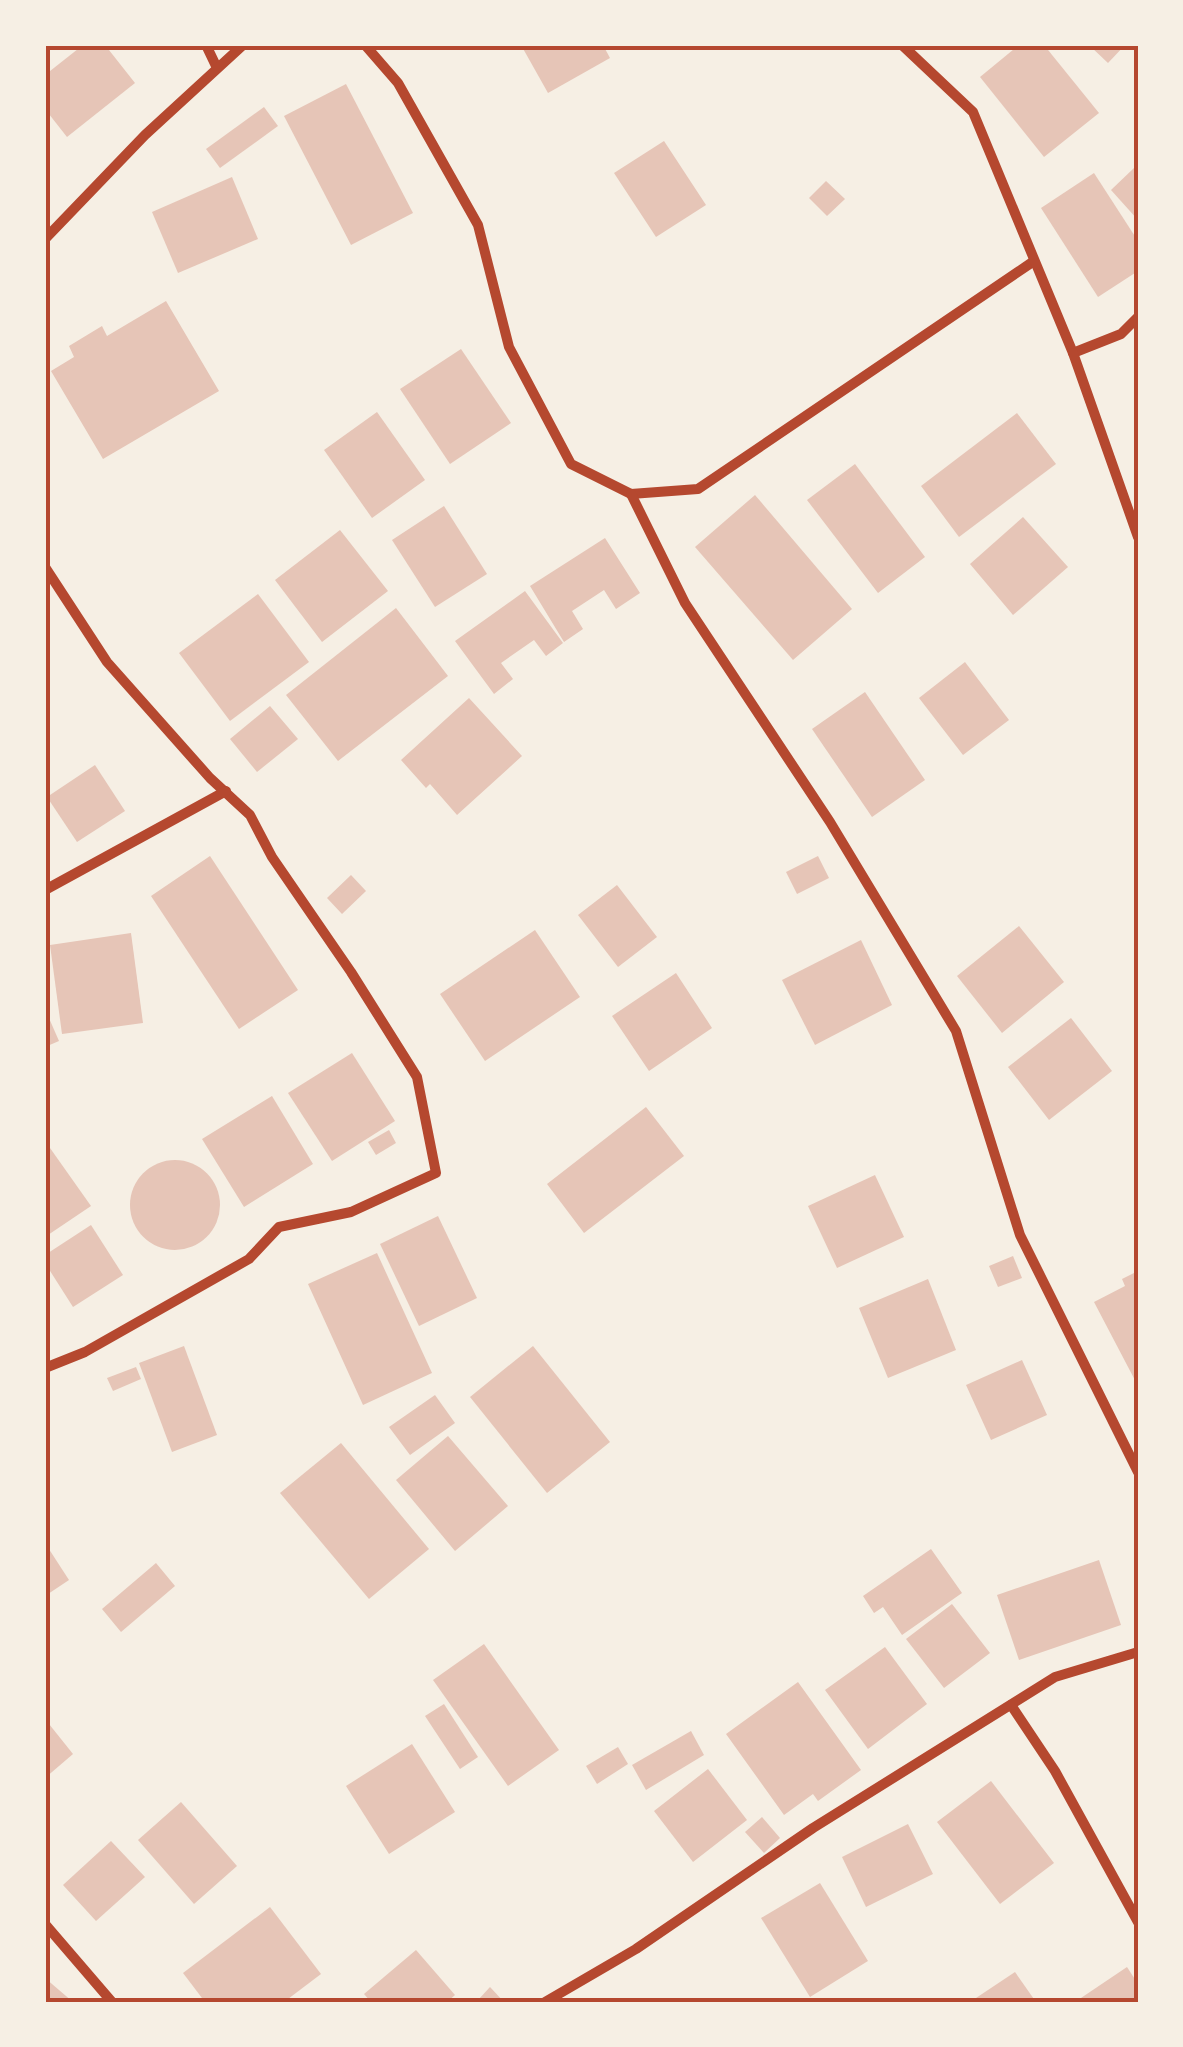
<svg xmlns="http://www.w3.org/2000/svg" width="1183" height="2047" viewBox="0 0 1183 2047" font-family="Arial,sans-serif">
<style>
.building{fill:#e6c5b7}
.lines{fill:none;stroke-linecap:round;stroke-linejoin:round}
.minor{stroke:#b5482f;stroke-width:10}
.neatline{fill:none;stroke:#b5482f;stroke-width:4}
</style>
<rect width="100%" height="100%" fill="#f6efe4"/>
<g class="building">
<polygon points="83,45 105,45 135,83 67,137 45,109 45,75"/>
<polygon points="521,45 603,45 610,58 548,93"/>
<polygon points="1019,45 1044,45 1099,113 1044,157 980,77"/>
<polygon points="1089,45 1125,45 1108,63"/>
<polygon points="346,84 413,213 351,245 284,116"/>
<polygon points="264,107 278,126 220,168 206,149"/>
<polygon points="664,141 706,205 656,237 614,173"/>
<polygon points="1134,168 1138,172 1138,220 1111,190"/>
<polygon points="1094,173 1138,241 1138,271 1098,297 1041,208"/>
<polygon points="232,177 258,239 178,273 152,212"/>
<polygon points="826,181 845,199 827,216 809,198"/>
<polygon points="166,301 219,391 103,459 51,371 74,357 69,346 102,326 107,336"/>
<polygon points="461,349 511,423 450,464 400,389"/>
<polygon points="377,412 425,480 372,518 324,450"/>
<polygon points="1017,413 1056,464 959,537 921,486"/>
<polygon points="855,464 925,557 878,593 807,500"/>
<polygon points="755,495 852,609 793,660 695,547"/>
<polygon points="444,506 487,574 435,607 392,540"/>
<polygon points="1023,517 1068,567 1013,615 970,564"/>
<polygon points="340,530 388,591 322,642 275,580"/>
<polygon points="605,538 640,593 616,609 604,590 572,611 583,629 564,642 530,586"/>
<polygon points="525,591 563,643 546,656 534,640 501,663 513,679 494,694 455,641"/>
<polygon points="258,594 309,662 230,721 179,653"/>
<polygon points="396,608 448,676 338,761 286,695"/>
<polygon points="965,662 1009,720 963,755 919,698"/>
<polygon points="865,692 925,780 872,817 812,729"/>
<polygon points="469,698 522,756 457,815 430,784 426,788 401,760"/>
<polygon points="270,706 298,739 257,772 230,739"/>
<polygon points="95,765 125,811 77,842 47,797"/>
<polygon points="210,856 298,990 239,1029 151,896"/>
<polygon points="818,856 829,878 797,894 786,872"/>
<polygon points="351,875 366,891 342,914 327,898"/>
<polygon points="617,885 657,937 618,967 578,915"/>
<polygon points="1019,926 1064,982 1002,1033 957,976"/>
<polygon points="535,930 580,997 485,1061 440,994"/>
<polygon points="131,933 143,1023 62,1034 50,945"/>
<polygon points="861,940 892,1005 815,1045 782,980"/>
<polygon points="676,973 712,1028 649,1071 612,1016"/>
<polygon points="45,1009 59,1041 45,1047"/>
<polygon points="1071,1018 1112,1071 1049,1120 1008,1067"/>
<polygon points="352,1053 395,1121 332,1161 288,1093"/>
<polygon points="272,1096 313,1164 244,1207 202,1139"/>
<polygon points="646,1107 684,1156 584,1233 547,1184"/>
<polygon points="389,1130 396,1143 376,1155 368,1142"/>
<polygon points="50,1148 91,1206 45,1237 45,1152"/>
<circle cx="175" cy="1205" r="45"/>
<polygon points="875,1175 904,1237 837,1268 808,1206"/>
<polygon points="438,1216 477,1298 419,1326 380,1244"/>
<polygon points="91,1225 123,1275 73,1307 45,1263 45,1255"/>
<polygon points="377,1253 432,1373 363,1405 308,1284"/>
<polygon points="1013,1256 1022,1278 998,1287 989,1266"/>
<polygon points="1138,1271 1138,1386 1094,1302 1125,1286 1122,1279"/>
<polygon points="928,1279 956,1350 888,1378 859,1308"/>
<polygon points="184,1346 217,1435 172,1452 139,1363"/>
<polygon points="533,1346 610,1442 547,1493 470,1397"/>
<polygon points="1022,1360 1047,1415 991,1440 966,1385"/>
<polygon points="136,1367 141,1379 113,1391 107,1378"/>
<polygon points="435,1395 455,1423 410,1455 389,1427"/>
<polygon points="448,1436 508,1506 455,1551 396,1480"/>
<polygon points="341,1443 429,1549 369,1599 280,1493"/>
<polygon points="45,1543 69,1580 45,1596"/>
<polygon points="931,1549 962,1593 902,1635 883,1607 874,1613 863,1596"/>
<polygon points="1099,1560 1121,1625 1019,1660 997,1595"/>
<polygon points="156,1563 175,1586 121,1632 102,1609"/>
<polygon points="952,1604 990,1653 944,1688 906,1639"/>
<polygon points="484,1644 559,1750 508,1786 433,1680"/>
<polygon points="885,1647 927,1704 868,1749 825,1690"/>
<polygon points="798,1682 861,1770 818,1801 813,1794 784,1815 726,1734"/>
<polygon points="444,1704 478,1757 460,1769 425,1716"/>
<polygon points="45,1719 73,1754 45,1778"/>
<polygon points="691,1731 704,1755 646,1790 632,1765"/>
<polygon points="412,1744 455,1812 389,1854 346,1786"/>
<polygon points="618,1747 628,1764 597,1784 586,1766"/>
<polygon points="708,1769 747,1820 693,1862 654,1811"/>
<polygon points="991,1781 1054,1863 1000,1904 937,1822"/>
<polygon points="181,1802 237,1866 194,1904 138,1840"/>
<polygon points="762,1817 780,1838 764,1853 745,1832"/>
<polygon points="908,1824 933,1874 866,1907 842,1857"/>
<polygon points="111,1841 145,1877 96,1921 63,1885"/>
<polygon points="820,1883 868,1961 810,1997 761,1918"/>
<polygon points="270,1907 321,1974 284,2002 205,2002 183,1973"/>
<polygon points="416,1950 455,1995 447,2002 371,2002 364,1994"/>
<polygon points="1127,1967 1138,1984 1138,2002 1075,2002"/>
<polygon points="1015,1972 1036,2002 970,2002"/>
<polygon points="45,1978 73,2002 45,2002"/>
<polygon points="490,1987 504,2002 478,2000"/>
</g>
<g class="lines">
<g class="minor">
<polyline points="206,45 217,68"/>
<polyline points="365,45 398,83 478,225 509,347 571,464 631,494 698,489 1034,261"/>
<polyline points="902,45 973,112 1073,353 1121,334 1138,317"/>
<polyline points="45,239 145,135 243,45"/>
<polyline points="1073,353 1138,537"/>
<polyline points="631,494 685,603 830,822 956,1031 1020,1235 1138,1472"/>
<polyline points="45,567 107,662 210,778 250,815 272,857 351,972 417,1077 436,1173 351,1212 279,1227 249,1259 85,1352 45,1368"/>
<polyline points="45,890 226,791"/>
<polyline points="1011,1705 1055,1771 1138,1922"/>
<polyline points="45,1924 112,2002"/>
<polyline points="545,2002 636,1949 813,1828 1055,1677 1138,1652"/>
</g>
</g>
<rect width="1183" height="2047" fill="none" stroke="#f6efe4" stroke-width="95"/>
<rect x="48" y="48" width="1088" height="1952" class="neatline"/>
</svg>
